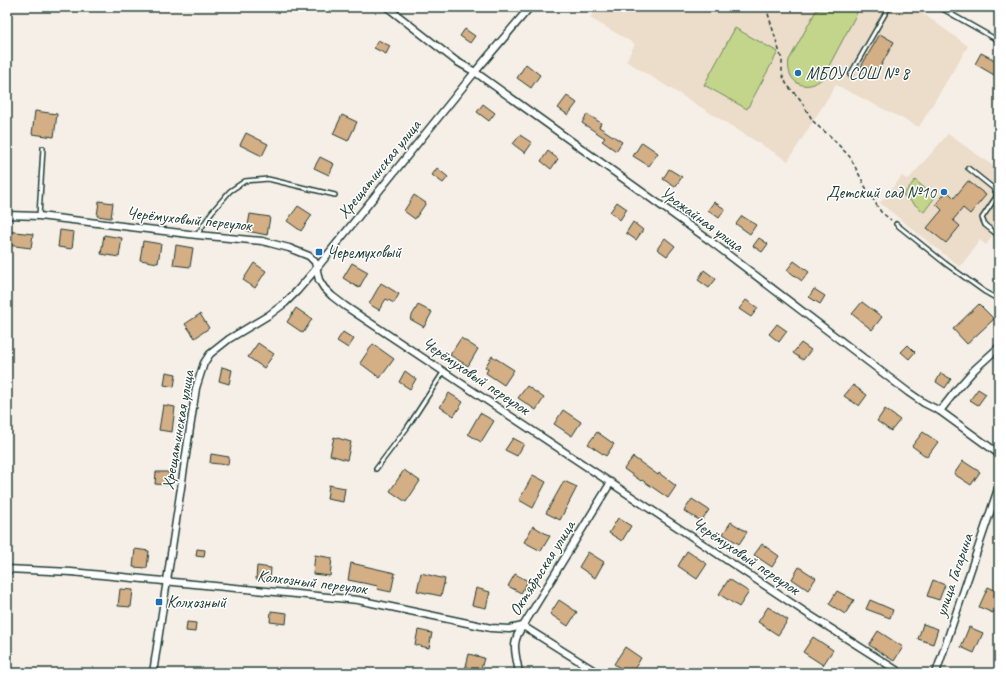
<svg xmlns="http://www.w3.org/2000/svg" width="1006" height="680" viewBox="0 0 1006 680" font-family="Caveat,sans-serif">
<style>
.built{fill:#ecdcca}
.green{fill:#c2d58a;stroke:#70895f}
.building{fill:#d4ae85;stroke:#1f3d34}
.lines{fill:none;stroke-linecap:round;stroke-linejoin:round}
.service-casing{stroke:#1f3d34;stroke-width:6}
.minor-casing{stroke:#1f3d34;stroke-width:9}
.path{stroke:#1f3d34;stroke-width:1.5;stroke-dasharray:4 3;stroke-linecap:butt}
.service{stroke:#fff;stroke-width:3}
.minor{stroke:#fff;stroke-width:6}
.poi-dot{fill:#1f6fb2;stroke:#fff;stroke-width:1.5}
.labels{text-anchor:middle;dominant-baseline:central;stroke-width:3;stroke-linejoin:round;paint-order:stroke}
.poi-label{font-size:17px;fill:#1f3d34;stroke:#fff;text-anchor:start}
.street-label{font-size:17px;fill:#1f3d34;stroke:#fff}
</style>
<rect width="100%" height="100%" fill="#f6efe7"/>
<filter id="ink" filterUnits="userSpaceOnUse"><feTurbulence type="fractalNoise" baseFrequency=".025" numOctaves="2"/><feDisplacementMap in="SourceGraphic" scale="8" xChannelSelector="R" yChannelSelector="G"/><feConvolveMatrix kernelMatrix="1 2 1 2 8 2 1 2 1" color-interpolation-filters="sRGB"/></filter>
<g filter="url(#ink)">
<g class="built">
<polygon points="597,7 914,7 968,46 919,127 836,85 788,161 626,61 635,44 590,18"/>
<polygon points="948,134 999,170 999,227 986,245 980,240 960,267 880,203 902,176 908,180"/>
</g>
<g class="green">
<path d="M818 7H858L856 15 822 79C819 81 816 83 814 84 797 90 786 76 789 60Z"/>
<polygon points="735,28 778,52 747,109 704,85"/>
<polygon points="915,180 935,197 924,212 903,195"/>
</g>
<g class="building">
<polygon points="465,29 475,36 470,43 460,36"/>
<polygon points="880,34 894,42 874,78 859,70"/>
<polygon points="378,40 390,46 386,54 374,48"/>
<polygon points="981,53 999,62 999,71 996,76 975,64"/>
<polygon points="526,64 540,75 531,88 517,78"/>
<polygon points="567,96 577,103 568,115 558,108"/>
<polygon points="483,104 495,113 489,121 477,112"/>
<polygon points="35,111 57,114 54,137 32,134"/>
<polygon points="587,114 601,123 599,127 622,142 616,151 602,141 605,138 582,123"/>
<polygon points="342,115 357,122 348,141 333,134"/>
<polygon points="246,133 268,144 262,156 240,145"/>
<polygon points="520,135 532,143 525,153 513,144"/>
<polygon points="642,142 658,153 649,166 633,156"/>
<polygon points="548,151 558,159 551,169 541,161"/>
<polygon points="320,157 334,164 329,175 314,168"/>
<polygon points="437,168 448,177 443,183 432,175"/>
<polygon points="669,169 682,177 675,187 663,179"/>
<polygon points="968,181 986,195 970,214 963,208 953,220 960,226 946,243 927,228 942,210 936,204 947,191 954,198"/>
<polygon points="414,195 426,203 415,219 404,211"/>
<polygon points="99,201 113,203 111,218 97,216"/>
<polygon points="617,202 627,209 620,220 610,212"/>
<polygon points="714,202 725,209 719,218 708,210"/>
<polygon points="298,206 312,215 301,231 287,221"/>
<polygon points="250,214 270,217 267,235 247,231"/>
<polygon points="742,216 756,225 750,234 736,224"/>
<polygon points="633,222 643,230 636,240 626,233"/>
<polygon points="60,230 74,232 72,249 58,247"/>
<polygon points="7,231 33,234 31,248 7,245"/>
<polygon points="104,235 122,238 119,257 101,254"/>
<polygon points="665,238 675,246 667,256 657,249"/>
<polygon points="759,238 768,244 762,252 753,246"/>
<polygon points="143,241 161,244 158,263 140,260"/>
<polygon points="176,245 193,248 190,267 173,265"/>
<polygon points="794,261 809,272 802,281 787,270"/>
<polygon points="254,263 266,271 255,288 243,280"/>
<polygon points="352,263 368,272 359,288 343,278"/>
<polygon points="704,270 716,279 709,288 698,280"/>
<polygon points="381,283 399,294 394,303 386,299 379,310 369,304"/>
<polygon points="814,289 825,296 820,304 809,297"/>
<polygon points="746,300 758,308 751,317 739,309"/>
<polygon points="862,302 882,317 872,330 852,314"/>
<polygon points="979,304 994,319 967,344 953,329"/>
<polygon points="418,305 432,312 424,327 410,319"/>
<polygon points="296,308 312,319 303,333 287,322"/>
<polygon points="200,314 209,328 195,338 185,324"/>
<polygon points="777,324 787,331 779,342 769,334"/>
<polygon points="343,332 354,339 348,348 337,341"/>
<polygon points="461,338 478,349 468,366 450,355"/>
<polygon points="258,343 274,354 264,368 248,357"/>
<polygon points="801,343 811,350 803,360 793,353"/>
<polygon points="373,344 394,359 380,378 360,363"/>
<polygon points="908,345 915,352 909,359 901,352"/>
<polygon points="492,356 514,370 504,385 486,373 488,369 485,367"/>
<polygon points="222,367 232,370 229,384 219,381"/>
<polygon points="405,371 416,379 410,389 399,382"/>
<polygon points="166,372 176,374 174,387 164,385"/>
<polygon points="941,373 951,379 945,388 936,382"/>
<polygon points="853,385 867,395 859,406 844,396"/>
<polygon points="527,386 544,398 536,410 518,398"/>
<polygon points="978,389 986,394 978,405 970,400"/>
<polygon points="449,393 463,402 454,416 440,407"/>
<polygon points="163,405 175,407 172,432 159,430"/>
<polygon points="885,409 900,420 891,431 877,421"/>
<polygon points="563,410 581,422 572,436 554,424"/>
<polygon points="480,413 494,421 481,442 468,434"/>
<polygon points="597,432 614,444 606,456 588,444"/>
<polygon points="923,432 938,442 927,457 912,446"/>
<polygon points="334,437 351,442 347,460 330,455"/>
<polygon points="513,438 524,444 517,456 505,450"/>
<polygon points="211,454 229,457 228,465 210,463"/>
<polygon points="633,457 658,475 659,473 676,486 668,498 642,480 641,481 624,469"/>
<polygon points="963,461 980,472 971,485 954,474"/>
<polygon points="404,470 420,481 406,502 390,491"/>
<polygon points="156,472 169,472 168,485 155,484"/>
<polygon points="533,475 546,482 533,508 519,500"/>
<polygon points="564,481 577,487 560,520 546,513"/>
<polygon points="329,485 345,488 343,502 327,499"/>
<polygon points="692,499 709,510 701,521 684,511"/>
<polygon points="618,518 631,526 622,541 609,533"/>
<polygon points="731,522 747,532 739,544 723,534"/>
<polygon points="533,526 550,536 541,551 524,542"/>
<polygon points="762,544 779,556 772,567 754,555"/>
<polygon points="135,549 149,551 147,568 133,567"/>
<polygon points="197,549 205,550 204,557 196,556"/>
<polygon points="687,551 707,564 697,579 678,566"/>
<polygon points="588,552 604,562 595,578 579,567"/>
<polygon points="315,555 332,558 330,576 313,574"/>
<polygon points="351,563 395,573 391,592 377,589 378,586 348,580"/>
<polygon points="257,566 271,568 270,581 256,579"/>
<polygon points="799,567 816,578 808,590 792,579"/>
<polygon points="421,573 445,579 441,596 417,591"/>
<polygon points="515,574 528,581 521,593 508,586"/>
<polygon points="729,579 749,592 739,607 719,594"/>
<polygon points="933,580 945,585 939,600 927,596"/>
<polygon points="988,587 999,592 999,599 993,613 979,607"/>
<polygon points="476,588 490,592 486,608 472,605"/>
<polygon points="120,589 133,590 131,607 118,606"/>
<polygon points="837,591 854,600 845,614 829,604"/>
<polygon points="559,600 577,612 568,626 550,614"/>
<polygon points="870,600 893,610 890,618 866,609"/>
<polygon points="768,607 788,620 778,635 758,622"/>
<polygon points="271,611 287,613 286,624 270,622"/>
<polygon points="187,622 196,623 195,632 186,631"/>
<polygon points="923,624 938,629 933,644 918,639"/>
<polygon points="969,627 983,633 974,653 961,647"/>
<polygon points="418,630 432,633 429,648 415,645"/>
<polygon points="878,631 903,647 894,661 869,645"/>
<polygon points="813,637 833,650 823,665 803,652"/>
<polygon points="625,647 641,658 632,673 628,673 614,664"/>
<polygon points="469,654 484,658 480,673 465,670"/>
</g>
<g class="lines">
<defs>
<g id="service">
<polyline points="939,7 999,41"/>
<polyline points="850,75 889,7"/>
<polyline points="968,168 993,188 996,193 996,197 982,218 985,225 999,236"/>
<polyline points="39,216 43,148"/>
<polyline points="896,224 946,264 985,292 999,300"/>
<polyline points="197,235 211,213 230,191 245,181 268,179 335,195"/>
<polyline points="376,469 407,428 444,371"/>
</g>
<g id="minor">
<polyline points="387,7 456,61 475,72 709,240 908,392 924,403 940,411 999,454"/>
<polyline points="7,215 39,216 197,235 262,241 289,248 309,256 315,262 319,280 324,288 332,296 345,306 808,614 901,673"/>
<polyline points="940,411 958,388 975,369 999,347"/>
<polyline points="7,569 71,572 358,600 491,628 509,629 523,626 598,673"/>
<polyline points="153,673 192,415 196,388 204,363 210,354 229,339 269,315 285,303 297,291 316,269 475,72 530,7"/>
<path d="M519 673C516 653 510 643 523 626L611 482"/>
<polyline points="936,673 999,486"/>
</g>
</defs>
<use href="#service" class="service-casing"/>
<use href="#minor" class="minor-casing"/>
<polyline class="path" points="766,7 782,60 782,74 787,85 800,99 813,121 820,128 829,135 850,157 866,188 881,212 891,220"/>
<use href="#service" class="service"/>
<use href="#minor" class="minor"/>
</g>
</g>
<g class="poi-dot">
<circle cx="798" cy="73" r="4"/>
<circle cx="944" cy="192" r="4"/>
<rect x="315" y="248" width="8" height="8" rx="2"/>
<rect x="155" y="598" width="8" height="8" rx="2"/>
</g>
<g class="labels">
<g class="poi-label">
<text x="806" y="73">МБОУ СОШ № 8</text>
<text x="936" y="192" text-anchor="end">Детский сад №10</text>
<text x="327" y="252">Черемуховый</text>
<text x="167" y="602">Колхозный</text>
</g>
<g class="street-label">
<text transform="translate(379 169) rotate(-51)">Хрещатинская улица</text>
<text transform="translate(189 219) rotate(6)">Черёмуховый переулок</text>
<text transform="translate(702 219) rotate(36)">Урожайная улица</text>
<text transform="translate(476 376) rotate(34)">Черёмуховый переулок</text>
<text transform="translate(178 430) rotate(-80)">Хрещатинская улица</text>
<text transform="translate(746 556) rotate(34)">Черёмуховый переулок</text>
<text transform="translate(542 568) rotate(-58)">Октябрьская улица</text>
<text transform="translate(954 575) rotate(-71)">улица Гагарина</text>
<text transform="translate(312 582) rotate(7)">Колхозный переулок</text>
</g>
</g>
<rect width="1006" height="680" fill="none" stroke="#fff" stroke-width="24"/>
<rect x="12" y="12" width="982" height="656" fill="none" stroke="#1f3d34" stroke-width="1.5" filter="url(#ink)"/>
</svg>
